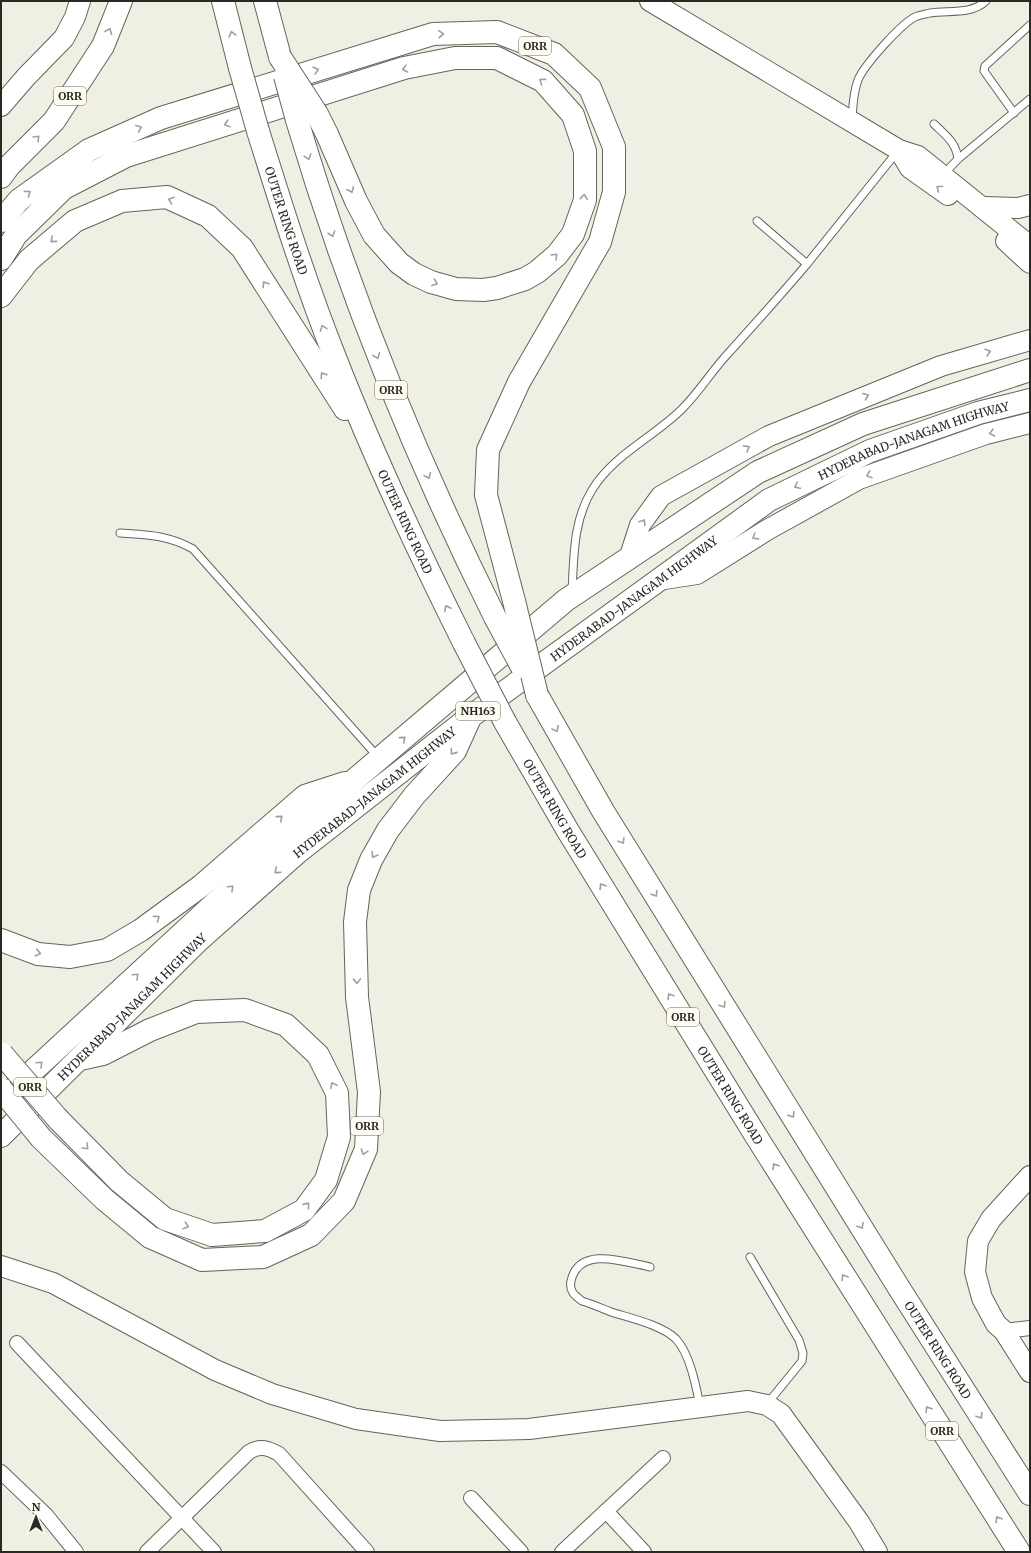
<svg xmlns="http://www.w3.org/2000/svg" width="1031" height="1553" viewBox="0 0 1031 1553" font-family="Merriweather,serif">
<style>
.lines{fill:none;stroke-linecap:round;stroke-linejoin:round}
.lane-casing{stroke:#65645a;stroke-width:9}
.street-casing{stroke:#65645a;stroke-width:16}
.secondary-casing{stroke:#65645a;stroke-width:22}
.highway-casing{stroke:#65645a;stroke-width:24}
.lane{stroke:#fff;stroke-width:7}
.street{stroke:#fff;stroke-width:14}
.secondary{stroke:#fff;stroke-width:20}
.highway{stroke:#fff;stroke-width:22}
.highway-bridge-casing{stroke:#65645a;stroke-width:24;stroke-linecap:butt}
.highway-bridge{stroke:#fff;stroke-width:22}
.oneway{stroke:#9f9f9c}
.labels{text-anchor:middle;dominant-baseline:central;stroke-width:3;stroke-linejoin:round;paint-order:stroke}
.shield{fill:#fefcf1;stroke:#696862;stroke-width:1}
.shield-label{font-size:11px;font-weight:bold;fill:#292924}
.street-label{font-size:12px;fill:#292924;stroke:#fefcf1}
</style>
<rect width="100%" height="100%" fill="#f0efe4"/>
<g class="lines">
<defs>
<g id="lane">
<polyline points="1014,113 984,71 985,66 1030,25"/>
<path d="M852 119C853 106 853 93 858 80 864 65 901 24 915 17 919 15 926 14 930 13 949 10 971 15 986 1"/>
<path d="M934 124C945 135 956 142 958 159"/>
<polyline points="943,175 958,159 1030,99"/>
<polyline points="757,221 807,264 897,152"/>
<path d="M120 533C148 535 168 535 193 549L378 757"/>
<path d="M572 591C574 556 573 521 592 490 613 455 654 437 682 409 698 393 710 374 724 358 752 327 780 296 807 264"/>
<polyline points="750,1257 799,1340 803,1353 802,1361 767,1404"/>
<path d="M650 1267C625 1262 579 1245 571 1281 569 1291 574 1295 582 1301 592 1304 601 1308 611 1312 630 1318 662 1325 676 1339 690 1354 696 1386 700 1406"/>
</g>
<g id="street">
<polyline points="1004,1331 1030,1328"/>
<polyline points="17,1343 214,1552"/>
<polyline points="1,1472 46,1515 76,1552"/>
<polyline points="471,1498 521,1552"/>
<polyline points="606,1511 644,1552"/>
<path d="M147 1552 249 1452C260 1445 268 1448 279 1454L367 1552"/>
<polyline points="562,1552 663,1458"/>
</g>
<g id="secondary">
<polyline points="650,1 899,150 918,156 1030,246"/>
<polyline points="1,106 26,77 64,38 75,17 80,1"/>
<polyline points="899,150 910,168 948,195"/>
<polyline points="983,207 1018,208 1030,205"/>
<polyline points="1006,241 1030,263"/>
<polyline points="629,559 640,525 661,496 769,436 941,366 1030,340"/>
<polyline points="658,580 697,574 767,530 859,479 986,434 1030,423"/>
<polyline points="1030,1176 991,1219 978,1241 975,1272 982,1298 996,1324 1004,1331 1030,1372"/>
<polyline points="1,1266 53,1283 215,1370 272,1394 356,1419 440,1431 529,1429 748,1401 767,1405 781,1414 859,1522 877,1552"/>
</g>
<g id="highway">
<polyline points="223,1 240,68"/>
<polyline points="265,1 280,57"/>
<path d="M297 120C348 292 415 457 495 617"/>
<path id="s1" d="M258 131C282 208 306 285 336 360 374 457 418 551 464 643"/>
<polyline points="1,177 9,166 54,121 103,46 121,1"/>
<polyline points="1,221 19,200 89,150 161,118 433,34 497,32 554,54 590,88 614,147 614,192 600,242 519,382 488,450 486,495 514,601"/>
<polyline points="1,259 16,235 64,188 126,156 404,68 455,58 497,58 543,81 573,115 585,151 585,200 573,234 557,255 537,272 525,279 497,288 483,290 456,289 431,282 414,274 399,263 374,235 356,201 327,134 317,114"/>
<polyline points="1,296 29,260 75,221 122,201 167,197 208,216 242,248 345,409"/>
<path id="s2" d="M537 695 603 811 899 1288 1030 1494"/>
<path id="s3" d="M505 722 568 831 756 1136 1019 1552"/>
<polyline points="1,940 38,954 70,957 107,950 141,930 201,886 305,796 345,783"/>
<polyline points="9,1093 279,844 566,600 758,472 863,424 1030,370"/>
<polyline points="58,1119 119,1181 165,1219 212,1235 265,1231 304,1210 326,1180 339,1137 337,1093 318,1055 286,1025 245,1010 196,1012 150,1030 103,1054 80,1059"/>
<path id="s4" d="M1 1136 199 940 298 852 470 717 769 500 870 451 978 413 1030 400"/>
<polyline points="41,1138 104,1199 150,1237 202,1260 263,1257 311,1235 344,1201 366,1149 369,1092 357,997 355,922 359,890 371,860 388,830 414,796 455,751 469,720"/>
</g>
</defs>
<use href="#lane" class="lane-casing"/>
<use href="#street" class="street-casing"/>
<use href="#secondary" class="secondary-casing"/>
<use href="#highway" class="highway-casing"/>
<use href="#lane" class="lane"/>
<use href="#street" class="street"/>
<use href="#secondary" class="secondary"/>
<use href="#highway" class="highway"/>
<defs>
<g id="highway-bridge">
<polyline points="280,57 317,114"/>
<polyline points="240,68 258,131"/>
<polyline points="285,76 297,120"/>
<polyline points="514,601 537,695"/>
<polyline points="495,617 522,667"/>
<polyline points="464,643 505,722"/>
<polyline points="2,1054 58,1119"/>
<polyline points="1,1089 41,1138"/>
</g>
</defs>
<use href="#highway-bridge" class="highway-bridge-casing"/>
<use href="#highway-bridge" class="highway-bridge"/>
</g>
<defs><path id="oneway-chevron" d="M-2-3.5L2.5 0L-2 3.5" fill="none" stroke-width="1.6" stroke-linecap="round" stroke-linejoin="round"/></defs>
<g class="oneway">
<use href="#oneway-chevron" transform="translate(109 31) rotate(-68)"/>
<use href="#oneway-chevron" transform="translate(232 34) rotate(-105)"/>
<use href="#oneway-chevron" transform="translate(441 34) rotate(-2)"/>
<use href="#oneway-chevron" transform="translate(405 69) rotate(166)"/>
<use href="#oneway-chevron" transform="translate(316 70) rotate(-17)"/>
<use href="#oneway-chevron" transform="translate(542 81) rotate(-144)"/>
<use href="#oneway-chevron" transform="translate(227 124) rotate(163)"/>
<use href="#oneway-chevron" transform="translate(139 128) rotate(-23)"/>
<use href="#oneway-chevron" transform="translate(37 138) rotate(-45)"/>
<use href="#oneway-chevron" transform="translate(308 157) rotate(73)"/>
<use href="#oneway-chevron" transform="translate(939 188) rotate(-142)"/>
<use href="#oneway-chevron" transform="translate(351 190) rotate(67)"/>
<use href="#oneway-chevron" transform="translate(28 193) rotate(-36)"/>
<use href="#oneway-chevron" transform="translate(584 197) rotate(-84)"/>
<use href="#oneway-chevron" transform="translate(171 200) rotate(-161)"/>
<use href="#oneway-chevron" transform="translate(332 234) rotate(71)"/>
<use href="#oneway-chevron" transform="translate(53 240) rotate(140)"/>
<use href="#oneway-chevron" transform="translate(555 256) rotate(-45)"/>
<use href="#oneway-chevron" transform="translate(435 283) rotate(20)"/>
<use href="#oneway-chevron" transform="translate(265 284) rotate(-122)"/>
<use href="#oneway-chevron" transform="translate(323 328) rotate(-111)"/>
<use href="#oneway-chevron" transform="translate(988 352) rotate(-17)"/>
<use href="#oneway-chevron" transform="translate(377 356) rotate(68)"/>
<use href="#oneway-chevron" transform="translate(323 375) rotate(-123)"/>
<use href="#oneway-chevron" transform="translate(866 396) rotate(-22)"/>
<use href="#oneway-chevron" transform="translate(992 433) rotate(166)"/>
<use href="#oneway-chevron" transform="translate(747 448) rotate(-29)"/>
<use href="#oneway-chevron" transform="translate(869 475) rotate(161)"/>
<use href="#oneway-chevron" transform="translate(428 476) rotate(66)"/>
<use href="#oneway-chevron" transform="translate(797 486) rotate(154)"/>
<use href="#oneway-chevron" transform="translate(643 522) rotate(-58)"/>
<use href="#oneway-chevron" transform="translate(755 537) rotate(148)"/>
<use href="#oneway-chevron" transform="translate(447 608) rotate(-117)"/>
<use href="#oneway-chevron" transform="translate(556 729) rotate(61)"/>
<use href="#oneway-chevron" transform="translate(403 739) rotate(-40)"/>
<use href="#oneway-chevron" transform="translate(453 752) rotate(125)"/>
<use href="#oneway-chevron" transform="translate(280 818) rotate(-41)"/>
<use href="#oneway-chevron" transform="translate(622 841) rotate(58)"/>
<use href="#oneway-chevron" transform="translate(374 855) rotate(120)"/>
<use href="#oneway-chevron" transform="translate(277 871) rotate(139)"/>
<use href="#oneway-chevron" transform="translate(602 886) rotate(-122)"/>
<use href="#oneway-chevron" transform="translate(231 888) rotate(-43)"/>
<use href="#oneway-chevron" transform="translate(655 894) rotate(58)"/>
<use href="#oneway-chevron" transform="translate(157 918) rotate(-36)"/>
<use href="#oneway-chevron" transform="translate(38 953) rotate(13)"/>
<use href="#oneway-chevron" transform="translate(136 976) rotate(-43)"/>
<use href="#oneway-chevron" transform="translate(357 981) rotate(88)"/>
<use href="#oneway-chevron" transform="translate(670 996) rotate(-122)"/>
<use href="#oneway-chevron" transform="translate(723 1005) rotate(58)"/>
<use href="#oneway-chevron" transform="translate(40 1064) rotate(-43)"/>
<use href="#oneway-chevron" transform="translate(333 1085) rotate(-117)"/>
<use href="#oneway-chevron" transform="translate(792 1115) rotate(58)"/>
<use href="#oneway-chevron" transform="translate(86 1147) rotate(46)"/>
<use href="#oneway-chevron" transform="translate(364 1152) rotate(108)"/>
<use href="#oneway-chevron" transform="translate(775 1166) rotate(-122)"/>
<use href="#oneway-chevron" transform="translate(307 1205) rotate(-51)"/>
<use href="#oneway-chevron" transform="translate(186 1226) rotate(18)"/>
<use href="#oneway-chevron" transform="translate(861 1226) rotate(58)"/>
<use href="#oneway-chevron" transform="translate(844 1277) rotate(-122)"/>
<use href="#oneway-chevron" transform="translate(928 1409) rotate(-122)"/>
<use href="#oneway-chevron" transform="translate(980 1416) rotate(58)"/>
<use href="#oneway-chevron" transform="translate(998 1519) rotate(-122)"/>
</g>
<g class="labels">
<g class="shield">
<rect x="519" y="37" width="32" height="18" rx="3"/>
<rect x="54" y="87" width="32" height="18" rx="3"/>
<rect x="375" y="381" width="32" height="18" rx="3"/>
<rect x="456" y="702" width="44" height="18" rx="3"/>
<rect x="667" y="1008" width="32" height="18" rx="3"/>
<rect x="14" y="1078" width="32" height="18" rx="3"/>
<rect x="351" y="1117" width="32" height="18" rx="3"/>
<rect x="926" y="1422" width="32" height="18" rx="3"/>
</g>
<g class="shield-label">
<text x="535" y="46">ORR</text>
<text x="70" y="96">ORR</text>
<text x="391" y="390">ORR</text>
<text x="478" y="711">NH163</text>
<text x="683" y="1017">ORR</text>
<text x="30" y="1087">ORR</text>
<text x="367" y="1126">ORR</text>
<text x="942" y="1431">ORR</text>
</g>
<g class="street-label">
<text stroke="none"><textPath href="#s1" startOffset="94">OUTER RING ROAD</textPath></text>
<text stroke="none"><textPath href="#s4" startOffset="1156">HYDERABAD-JANAGAM HIGHWAY</textPath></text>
<text stroke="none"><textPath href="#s1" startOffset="418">OUTER RING ROAD</textPath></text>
<text stroke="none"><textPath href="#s4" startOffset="832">HYDERABAD-JANAGAM HIGHWAY</textPath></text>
<text stroke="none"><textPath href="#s4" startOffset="508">HYDERABAD-JANAGAM HIGHWAY</textPath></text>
<text stroke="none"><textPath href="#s3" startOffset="100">OUTER RING ROAD</textPath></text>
<text stroke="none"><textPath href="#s4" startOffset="184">HYDERABAD-JANAGAM HIGHWAY</textPath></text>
<text stroke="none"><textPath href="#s3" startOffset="436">OUTER RING ROAD</textPath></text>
<text stroke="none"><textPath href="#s2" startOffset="768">OUTER RING ROAD</textPath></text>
</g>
</g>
<rect width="1031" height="1553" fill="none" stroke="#292924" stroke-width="4"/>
<g transform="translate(36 1517)" stroke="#fefcf1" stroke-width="3" paint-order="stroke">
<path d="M0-3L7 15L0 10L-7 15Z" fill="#292924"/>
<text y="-6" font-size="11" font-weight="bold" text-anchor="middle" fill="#292924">N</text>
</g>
</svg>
